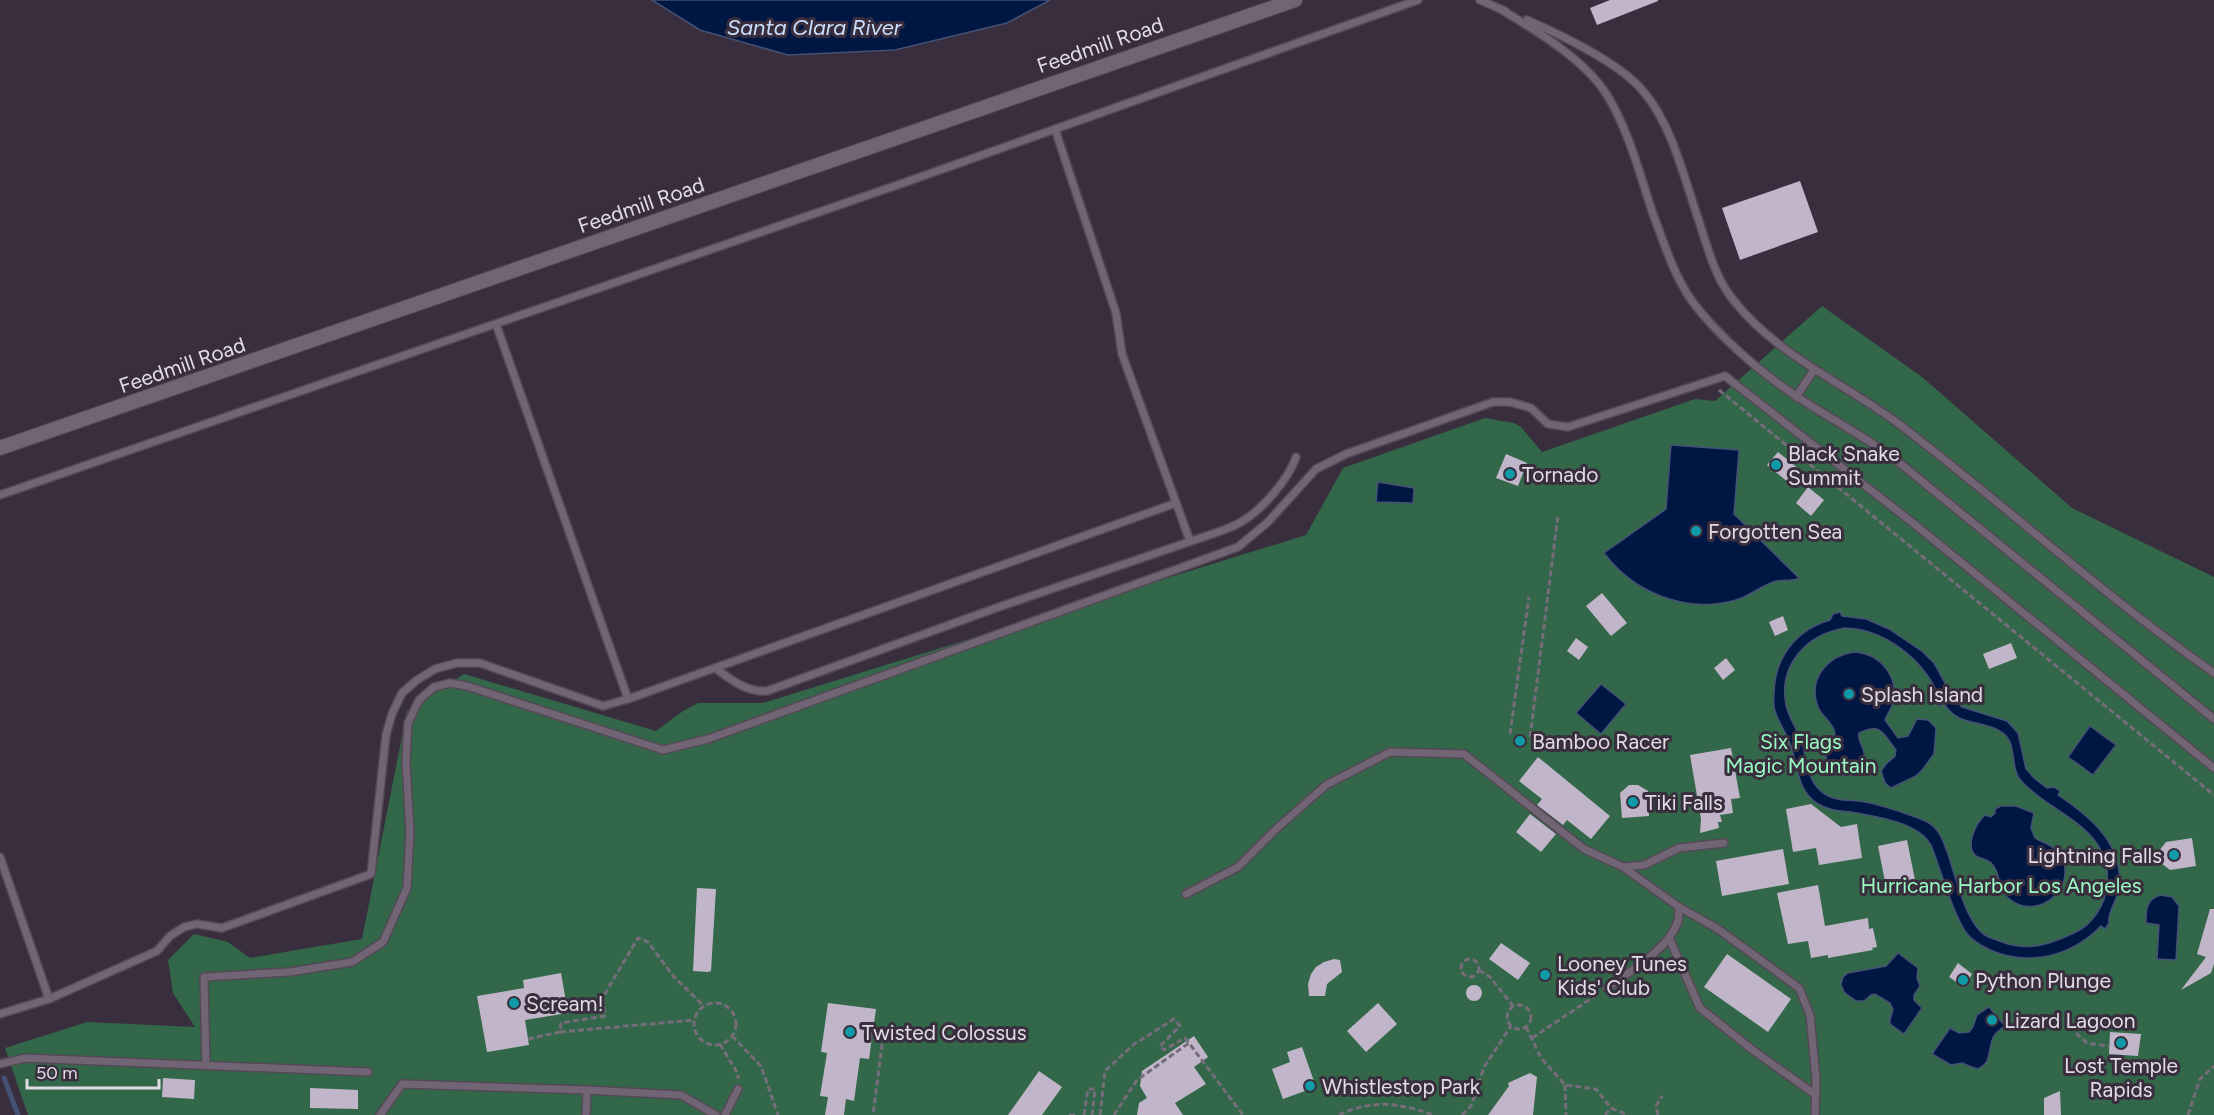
<svg xmlns="http://www.w3.org/2000/svg" width="2214" height="1115" viewBox="0 0 2214 1115" font-family="Figtree,sans-serif">
<style>
.green{fill:#336749}
.water{fill:#001643;stroke:#445174;stroke-width:1.5;fill-rule:evenodd}
.lines{fill:none;stroke-linecap:round;stroke-linejoin:round}
.stream{stroke:#445174;stroke-width:5}
.building{fill:#c1b6c9}
.service-casing{stroke:#534955;stroke-width:10}
.minor-casing{stroke:#534955;stroke-width:16}
.path{stroke:#766d7a;stroke-width:3;stroke-dasharray:6 3;stroke-linecap:butt}
.service{stroke:#716474;stroke-width:7}
.minor{stroke:#716474;stroke-width:14}
.culture-dot{fill:#0f9aa8;stroke:#392e3d;stroke-width:2}
.labels{text-anchor:middle;dominant-baseline:central;stroke-width:6;stroke-linejoin:round;paint-order:stroke}
.street-label{font-size:21px;fill:#e3dce5;stroke:#392e3d}
.poi-label{font-size:21px;fill:#e3dce5;stroke:#392e3d;text-anchor:start}
.park-label{font-size:21px;fill:#9bfcc3;stroke:#392e3d}
.water-label{font-size:22px;font-style:italic;fill:#cadffe;stroke:#392e3d}
</style>
<rect width="100%" height="100%" fill="#392e3d"/>
<polygon class="green" points="1822,306 1922,377 2072,508 2214,577 2214,1115 28,1115 5,1048 87,1022 195,1027 173,993 168,960 194,934 228,942 250,958 362,939 407,711 464,674 656,731 683,711 698,703 763,703 1306,535 1343,468 1485,418 1514,423 1521,427 1542,452 1695,399 1715,401"/>
<g class="water">
<polygon points="652,0 1050,0 1007,23 895,50 788,55 700,30"/>
<path d="M1671 445 1739 450 1734 514 1799 578C1791 583 1782 578 1773 582 1760 587 1749 596 1736 600 1686 614 1634 593 1604 553L1666 509Z"/>
<polygon points="1378,482 1414,488 1413,503 1376,502"/>
<path d="M1840 612 1842 616 1866 619 1889 629 1923 652 1934 663 1953 698 1962 707 2007 721 2018 733 2026 769 2034 778 2047 788 2054 787 2060 791 2058 795C2091 817 2127 847 2118 892 2116 903 2107 913 2109 923L2105 929 2101 926C2072 956 2029 967 1990 950 1982 946 1974 942 1968 935 1954 918 1940 867 1931 845 1919 824 1884 818 1862 814 1847 810 1833 813 1818 804 1798 791 1798 769 1792 749 1788 735 1779 724 1775 711 1773 705 1774 699 1774 693 1775 657 1796 630 1830 620L1833 614ZM1845 628C1884 629 1921 658 1937 692L1935 700 1939 706 1944 704C1961 729 1982 718 2003 733 2018 744 2009 769 2022 782 2053 815 2113 828 2107 885 2106 903 2093 924 2076 932 2051 944 2029 952 2002 942 1997 940 1990 938 1985 935 1966 923 1955 875 1948 854 1944 844 1941 833 1933 826 1925 819 1914 817 1904 813 1891 809 1878 804 1865 802 1856 800 1846 801 1837 799 1811 793 1807 769 1803 746L1807 742 1804 735 1799 736C1795 726 1788 715 1786 705 1778 665 1807 634 1845 628Z"/>
<path d="M1857 652C1881 655 1899 677 1893 702 1892 708 1887 714 1885 720L1898 738 1908 736 1917 719 1928 720 1936 728 1934 754 1923 769 1916 776 1891 788 1885 783 1881 771 1886 764 1895 756 1896 750C1883 734 1882 722 1859 733 1857 743 1867 749 1864 760 1859 783 1825 779 1826 755 1826 747 1833 741 1835 733 1833 722 1822 717 1818 707 1807 678 1829 654 1857 652Z"/>
<polygon points="1601,684 1626,704 1601,734 1576,713"/>
<polygon points="2090,726 2116,745 2093,775 2068,757"/>
<path d="M2001 806H2016L2034 813 2031 828 2035 838C2041 842 2049 844 2055 849 2086 880 2039 927 2007 897 1997 888 2001 873 1992 864 1988 859 1981 859 1976 856 1964 846 1977 822 1985 815L1991 817 1995 813V809Z"/>
<path d="M2161 895 2172 897 2179 906 2176 960 2157 959 2159 925 2146 923C2146 910 2146 899 2161 895Z"/>
<polygon points="1898,953 1918,968 1917,978 1920,986 1914,995 1914,1000 1922,1008 1904,1034 1890,1024 1890,1020 1893,1009 1890,1003 1875,994 1871,995 1864,1001 1856,1001 1844,992 1841,984 1843,977 1848,973 1886,966"/>
<path d="M1989 1007 2005 1026C2001 1029 1996 1032 1994 1036 1987 1048 1993 1064 1977 1069L1962 1063 1951 1065 1932 1054 1950 1028 1959 1033 1969 1032 1973 1027 1977 1015Z"/>
</g>
<g class="lines">
<polyline class="stream" points="4,1078 18,1115"/>
</g>
<g class="building">
<polygon points="1610,0 1658,0 1658,1 1597,25 1590,8"/>
<polygon points="1800,181 1818,232 1740,260 1722,208"/>
<polygon points="1778,452 1799,469 1788,482 1767,465"/>
<polygon points="1506,454 1527,463 1518,486 1496,478"/>
<polygon points="1808,487 1824,500 1811,516 1796,503"/>
<polygon points="1602,593 1627,623 1611,636 1586,606"/>
<polygon points="1783,616 1788,630 1775,636 1769,622"/>
<polygon points="1576,638 1588,647 1579,660 1567,651"/>
<polygon points="2011,643 2017,658 1989,669 1983,654"/>
<polygon points="1726,658 1735,670 1723,680 1714,668"/>
<polygon points="1731,748 1740,798 1731,799 1733,813 1720,815 1722,822 1718,822 1719,828 1700,833 1701,819 1690,755"/>
<polygon points="1538,757 1610,816 1591,839 1567,820 1563,825 1537,805 1542,799 1519,781"/>
<polygon points="1629,785 1638,785 1648,791 1649,816 1622,818 1620,793"/>
<polygon points="1811,804 1841,827 1857,824 1862,858 1819,865 1816,848 1793,852 1786,809"/>
<polygon points="1530,814 1556,834 1541,852 1516,832"/>
<polygon points="2192,838 2196,866 2170,870 2161,863 2159,851 2166,842"/>
<polygon points="1907,840 1915,880 1886,887 1878,846"/>
<polygon points="1783,849 1789,884 1722,896 1716,861"/>
<polygon points="1818,885 1825,926 1868,918 1869,929 1873,928 1877,947 1872,948 1873,950 1828,958 1828,955 1811,958 1808,941 1788,944 1777,893"/>
<polygon points="697,888 716,889 711,971 708,972 693,971"/>
<polygon points="2210,909 2214,909 2214,964 2211,973 2181,990 2206,957 2197,954"/>
<polygon points="1501,943 1530,963 1518,980 1489,959"/>
<polygon points="1727,954 1791,999 1768,1032 1704,987"/>
<polygon points="1334,959 1340,960 1342,972 1327,984 1325,996 1309,996 1308,984 1311,974 1316,967 1324,962"/>
<polygon points="1958,963 1972,974 1964,987 1949,977"/>
<polygon points="561,973 568,1013 525,1020 529,1045 487,1052 477,996 524,988 523,980"/>
<circle cx="1474" cy="993" r="8"/>
<polygon points="828,1003 876,1009 869,1059 860,1058 854,1101 846,1099 844,1115 825,1115 828,1097 820,1096 827,1053 821,1052"/>
<polygon points="1378,1003 1397,1024 1366,1052 1347,1031"/>
<polygon points="2110,1032 2141,1034 2138,1056 2109,1054"/>
<polygon points="1194,1036 1208,1057 1194,1067 1206,1084 1175,1103 1183,1115 1137,1115 1139,1103 1147,1098 1140,1086 1142,1071"/>
<polygon points="1302,1047 1316,1087 1283,1099 1272,1069 1290,1062 1287,1052"/>
<polygon points="1039,1071 1062,1087 1042,1115 1008,1115"/>
<polygon points="1530,1073 1537,1077 1533,1115 1488,1115 1509,1086 1508,1083"/>
<polygon points="163,1078 195,1080 194,1099 162,1097"/>
<polygon points="310,1088 358,1090 358,1109 310,1108"/>
<polygon points="2060,1091 2061,1115 2044,1115 2044,1098"/>
</g>
<g class="lines">
<defs>
<g id="service">
<polyline points="1480,0 1505,11"/>
<path d="M1502 10C1537 31 1585 60 1607 95 1629 131 1640 175 1653 214 1664 243 1674 276 1692 301 1717 335 1761 373 1796 396 1829 418 1864 436 1896 460L2214 719"/>
<path d="M1527 20C1561 35 1619 62 1643 91 1673 126 1684 179 1699 221 1708 249 1715 278 1734 301 1778 356 1844 383 1899 424 2005 505 2104 596 2214 673"/>
<polyline points="1055,129 1116,313 1122,354 1190,541"/>
<polyline points="496,324 628,699"/>
<polyline points="1796,397 1814,370"/>
<polyline points="0,495 909,181 1418,0"/>
<path d="M715 668C732 680 745 692 767 691L996 608 1215 533C1224 530 1233 527 1241 522 1261 511 1289 479 1296 457"/>
<polyline points="0,857 49,999"/>
<polyline points="1623,867 1644,865 1679,848 1724,843"/>
<path d="M1186 894 1238 867 1275 830 1326 785 1390 752 1464 754 1584 849 1623 867 1679 907C1679 911 1679 917 1678 921 1670 948 1629 972 1607 988"/>
<polyline points="1679,907 1718,929 1799,988 1810,1015 1816,1079 1815,1115"/>
<polyline points="1669,938 1700,1008 1754,1051 1816,1095"/>
<polyline points="0,1014 49,999 157,951 170,936 184,927 197,924 222,928 371,874 386,735 392,714 402,693 417,680 435,669 457,663 480,663 603,706 628,699 1176,503"/>
<polyline points="0,1064 25,1058 368,1072"/>
<polyline points="206,1065 204,977 289,972 352,962 383,942 407,888 410,832 406,762 408,723 419,700 434,687 450,683 467,686 663,750 708,739 1238,547 1268,522 1316,469 1346,454 1493,402 1510,402 1531,408 1548,424 1568,427 1725,376 1913,523 2214,768"/>
<polyline points="380,1115 402,1084 587,1090"/>
<polyline points="586,1115 587,1090 681,1095 716,1115"/>
<polyline points="725,1115 738,1089"/>
</g>
<polyline id="minor" points="0,448 1295,0"/>
</defs>
<use href="#service" class="service-casing"/>
<use href="#minor" class="minor-casing"/>
<g class="path">
<polyline points="1719,390 2214,795"/>
<polyline points="1510,734 1529,597"/>
<polyline points="1530,737 1558,515"/>
<circle cx="1470" cy="968" r="9"/>
<polyline points="1479,970 1490,977 1513,1006"/>
<circle cx="715" cy="1024" r="21"/>
<circle cx="1519" cy="1017" r="12"/>
<polyline points="1526,1027 1541,1058 1565,1085 1596,1089 1611,1108 1628,1115"/>
<polyline points="560,1032 694,1020"/>
<polyline points="2076,1033 2087,1043 2109,1046"/>
<polyline points="872,1035 883,1037 873,1115"/>
<polyline points="732,1036 761,1066 778,1115"/>
<polyline points="1532,1038 1598,994"/>
<polyline points="528,1039 560,1032 561,1023 605,1016 603,997 638,938 648,942 674,977 704,1006"/>
<polyline points="720,1044 738,1074 738,1079"/>
<polyline points="2132,1072 2170,1071"/>
<polyline points="1565,1085 1566,1115"/>
<polyline points="1069,1115 1076,1115"/>
<polyline points="1084,1115 1088,1089 1095,1089 1092,1115"/>
<polyline points="1100,1115 1105,1071 1133,1045 1174,1019 1180,1026 1160,1046 1164,1050 1185,1038 1189,1043"/>
<polyline points="1114,1115 1137,1080 1189,1043 1243,1115"/>
<path d="M1339 1115C1371 1099 1401 1103 1433 1115"/>
<polyline points="1462,1115 1471,1106 1484,1067 1511,1026"/>
<polyline points="1605,1115 1611,1108"/>
<polyline points="1658,1115 1656,1106 1662,1096"/>
<polyline points="2188,1115 2200,1079 2214,1066"/>
</g>
<use href="#service" class="service"/>
<use href="#minor" class="minor"/>
</g>
<g class="culture-dot">
<circle cx="1776" cy="465" r="6"/>
<circle cx="1510" cy="474" r="6"/>
<circle cx="1696" cy="531" r="6"/>
<circle cx="1849" cy="694" r="6"/>
<circle cx="1520" cy="741" r="6"/>
<circle cx="1633" cy="802" r="6"/>
<circle cx="2174" cy="855" r="6"/>
<circle cx="1545" cy="975" r="6"/>
<circle cx="1963" cy="980" r="6"/>
<circle cx="514" cy="1003" r="6"/>
<circle cx="1992" cy="1020" r="6"/>
<circle cx="850" cy="1032" r="6"/>
<circle cx="2121" cy="1043" r="6"/>
<circle cx="1310" cy="1086" r="6"/>
</g>
<g class="labels">
<g class="street-label">
<text transform="translate(1100 45) rotate(-19)">Feedmill Road</text>
<text transform="translate(641 205) rotate(-19)">Feedmill Road</text>
<text transform="translate(182 365) rotate(-19)">Feedmill Road</text>
</g>
<g class="poi-label">
<text x="1788" y="453">Black Snake<tspan x="1788" dy="24">Summit</tspan></text>
<text x="1522" y="474">Tornado</text>
<text x="1708" y="531">Forgotten Sea</text>
<text x="1861" y="694">Splash Island</text>
<text x="1532" y="741">Bamboo Racer</text>
<text x="1645" y="802">Tiki Falls</text>
<text x="2162" y="855" text-anchor="end">Lightning Falls</text>
<text x="1557" y="963">Looney Tunes<tspan x="1557" dy="24">Kids' Club</tspan></text>
<text x="1975" y="980">Python Plunge</text>
<text x="526" y="1003">Scream!</text>
<text x="2004" y="1020">Lizard Lagoon</text>
<text x="862" y="1032">Twisted Colossus</text>
<text x="2121" y="1065" text-anchor="middle">Lost Temple<tspan x="2121" dy="24">Rapids</tspan></text>
<text x="1322" y="1086">Whistlestop Park</text>
</g>
<g class="park-label">
<text x="1801" y="741">Six Flags<tspan x="1801" dy="24">Magic Mountain</tspan></text>
<text x="2001" y="885">Hurricane Harbor Los Angeles</text>
</g>
<g class="water-label">
<text x="814" y="27">Santa Clara River</text>
</g>
</g>
<path d="M27 1079v9h132v-9" fill="none" stroke="#e3dce5" stroke-width="3"/>
<text x="36" y="1079" font-size="18" fill="#e3dce5" stroke="#392e3d" stroke-width="4.5" paint-order="stroke">50 m</text>
</svg>
